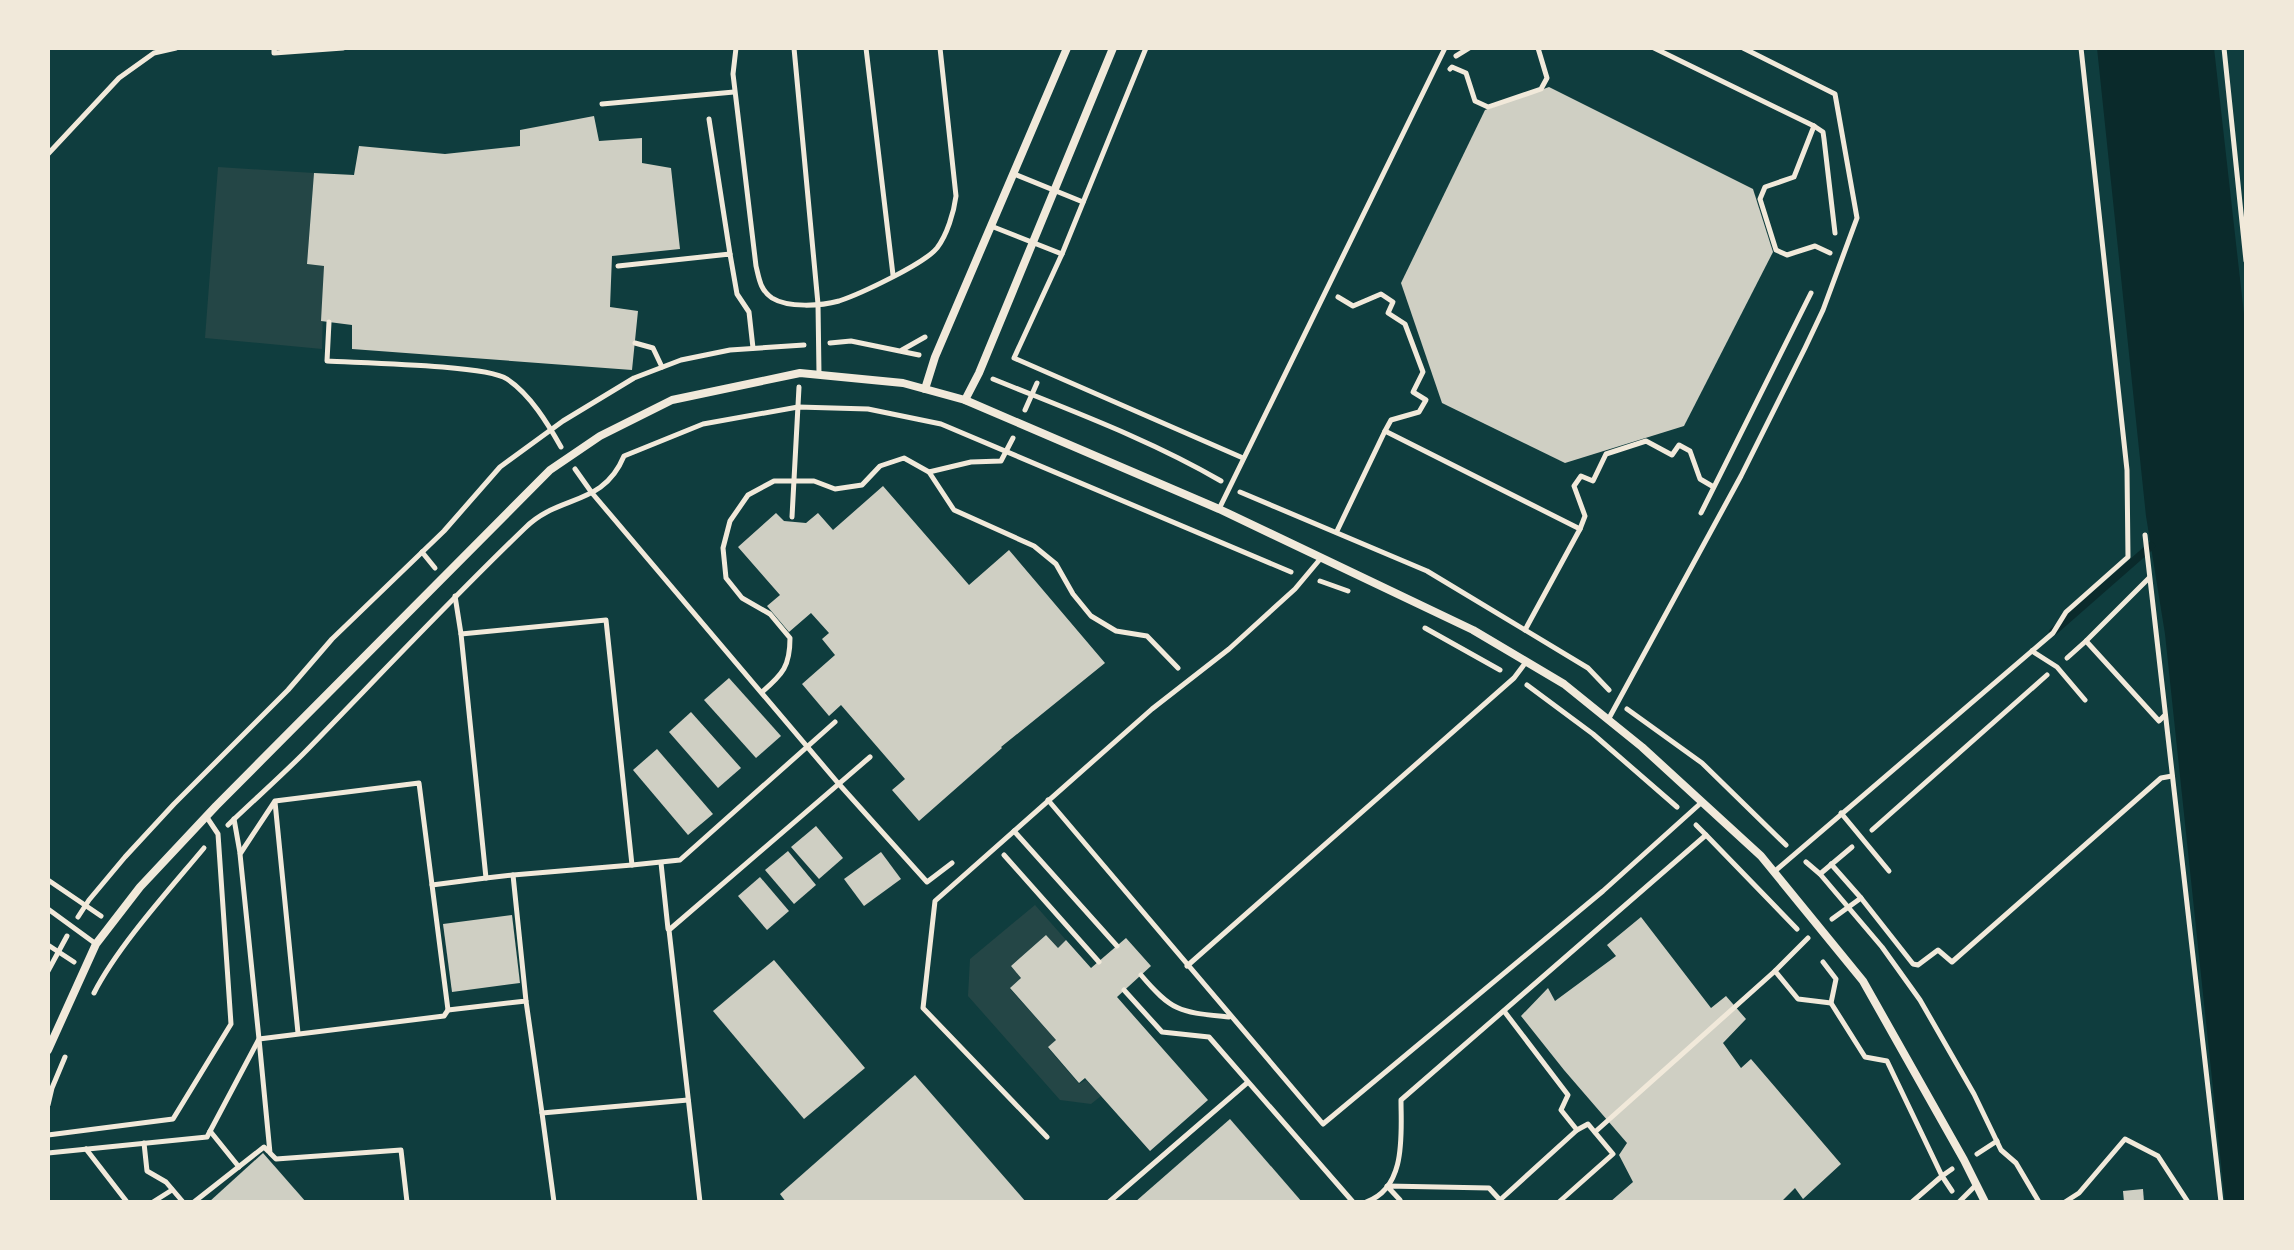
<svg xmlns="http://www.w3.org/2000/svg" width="2294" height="1250" viewBox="0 0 2294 1250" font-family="'IBM Plex Serif',serif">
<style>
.green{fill:#244646}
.water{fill:#0a2a2b}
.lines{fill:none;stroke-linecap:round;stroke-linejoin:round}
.stream{stroke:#0a2a2b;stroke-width:8}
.building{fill:#cfcfc3}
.path{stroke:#f1e9da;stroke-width:5}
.service{stroke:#f1e9da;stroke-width:5}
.minor{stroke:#f1e9da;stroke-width:8}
</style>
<rect width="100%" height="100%" fill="#0f3d3e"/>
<g class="green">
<polygon points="218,167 314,173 307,264 324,266 322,349 205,338"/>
<polygon points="1035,905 1066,940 1058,948 1046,935 1011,966 1021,978 1010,989 1056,1040 1048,1048 1079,1084 1086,1080 1101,1096 1091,1104 1060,1100 968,996 970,959"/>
</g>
<polygon class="water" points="2097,48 2214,48 2246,332 2246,1202 2225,1202 2165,634 2146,516"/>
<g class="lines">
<polyline class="stream" points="2053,632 2151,546"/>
</g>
<g class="building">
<polygon points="1549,87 1753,189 1773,252 1684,426 1565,463 1442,403 1401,283 1485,110"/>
<polygon points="594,116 599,141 642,138 642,163 671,168 680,249 612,256 610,307 638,311 632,370 352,349 352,325 321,321 324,266 307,264 314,173 354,175 359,146 445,154 520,146 520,130"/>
<polygon points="883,486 969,585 1009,550 1105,663 1001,747 1002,748 919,821 892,790 905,779 841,705 829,716 802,684 835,655 822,639 829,633 811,613 789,632 767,606 780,595 738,547 776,513 784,521 806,523 818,513 833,530"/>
<polygon points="729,678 781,736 756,758 704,700"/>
<polygon points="691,712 741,768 718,788 669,732"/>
<polygon points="657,749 713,814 688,835 633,770"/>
<polygon points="816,826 843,858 819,879 791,847"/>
<polygon points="788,851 816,885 794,904 765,870"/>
<polygon points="881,852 901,879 864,906 844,879"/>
<polygon points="760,877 789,911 767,930 738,896"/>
<polygon points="512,915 520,983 452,992 443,924"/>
<polygon points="1641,917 1711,1008 1726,996 1746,1019 1723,1043 1741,1068 1751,1059 1841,1164 1803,1199 1795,1188 1781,1202 1610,1202 1633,1182 1619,1155 1627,1143 1564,1070 1521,1016 1548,988 1555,1001 1616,956 1607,945"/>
<polygon points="1046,935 1058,948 1066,940 1091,968 1126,938 1151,966 1117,997 1208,1100 1150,1151 1085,1078 1079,1083 1048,1047 1056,1040 1010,988 1021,978 1011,966"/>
<polygon points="774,960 865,1068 804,1119 713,1011"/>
<polygon points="915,1075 1026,1202 786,1202 780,1194"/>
<polygon points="1230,1119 1302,1202 1135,1202"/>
<polygon points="263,1153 306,1202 209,1202"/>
<polygon points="2143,1189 2144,1202 2124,1202 2123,1191"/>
</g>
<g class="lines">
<g class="path">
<polyline points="1654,48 1814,126 1794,177 1765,187 1760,199 1776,250 1787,255 1815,246 1830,253"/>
<polyline points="2224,48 2246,261"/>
<polyline points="1456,56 1469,48"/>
<polyline points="1450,69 1452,67 1466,73 1475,101 1488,107 1541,89 1547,78 1538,48"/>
<polyline points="709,119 730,254"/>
<polyline points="1814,126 1823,132 1824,139 1835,233"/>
<polyline points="618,266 730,254 737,294 749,312 753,348"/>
<polyline points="1338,297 1353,306 1381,294 1393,302 1388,313 1405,324 1423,372 1413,392 1426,400 1419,412 1391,420 1385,431"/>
<path d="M329 322 327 361C360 363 486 365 507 379 530 394 548 424 561 447"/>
<polyline points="635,343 653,348 662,367"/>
<polyline points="830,343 851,341 919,355"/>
<polyline points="902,350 925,337"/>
<path d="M993 379C1069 410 1149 439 1221 481"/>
<polyline points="1025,410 1037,383"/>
<polyline points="575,469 592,493 838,783 927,882 952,863"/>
<polyline points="929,472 971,462 1001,461 1013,438"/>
<polyline points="1240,492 1427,571 1588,668 1609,690"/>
<polyline points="1701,513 1811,293"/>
<polyline points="792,517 799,387"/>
<polyline points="1580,529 1585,516 1574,486 1581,476 1593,481 1606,454 1646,441 1672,455 1679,445 1690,451 1700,479 1712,486"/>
<polyline points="1337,531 1385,431 1580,529 1525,630"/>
<polyline points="2145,535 2221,1202"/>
<polyline points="422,552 435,568"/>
<polyline points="1320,581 1348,591"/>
<polyline points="455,596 461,634 606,620 632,865 680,860 835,722"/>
<polyline points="1425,628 1500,670"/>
<polyline points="2086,641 2149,578"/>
<polyline points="2067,658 2086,641 2159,721 2164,716"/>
<polyline points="1527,685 1593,734 1677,807"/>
<path d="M762 692C783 674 790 666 790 638L770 614 742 598 726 578 723 548 730 521 748 495 774 481H814L835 489 862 485 880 466 904 458 929 472 954 510 1034 546 1056 564 1073 594 1091 616 1116 631 1147 636 1178 668"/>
<polyline points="1627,709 1702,763 1786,845"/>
<polyline points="275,802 298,1033"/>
<polyline points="234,819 240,853"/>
<path d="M228 825C253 801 279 778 303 754 377 678 449 601 525 528 559 494 603 507 624 456L703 424 798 407 868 409 941 424 1291 572"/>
<polyline points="1696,825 1706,835"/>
<polyline points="1872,830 2047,675"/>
<polyline points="1004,855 1099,962"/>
<polyline points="1806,862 1820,874 1882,947 1920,1000 1974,1094 2001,1150 2016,1163 2039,1202"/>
<polyline points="661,863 668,929"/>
<polyline points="1831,864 1861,898"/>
<polyline points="1820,874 1852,847"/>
<polyline points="513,875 632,865"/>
<polyline points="48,880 101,916"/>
<polyline points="432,885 486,878"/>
<polyline points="78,917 89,900 125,857 174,804 288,690 332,639 444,531 500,467 563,421 634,378 681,360 730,350 804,345"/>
<polyline points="1832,919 1861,898 1913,964 1918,965 1938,950 1952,962 2161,778 2172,776"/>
<polyline points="48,945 74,962"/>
<polyline points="1823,962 1836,979 1831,1003 1865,1057 1887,1061 1942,1176 1912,1202"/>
<polyline points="48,971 67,936"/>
<polyline points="1775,971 1808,938"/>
<polyline points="1124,990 1162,1032 1209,1037 1353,1202"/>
<path d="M94 993C118 946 169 890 204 848"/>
<polyline points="526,1001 542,1113 688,1100"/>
<polyline points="1504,1011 1568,1095 1561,1110 1577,1130 1588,1124 1613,1154 1559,1202"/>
<polyline points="48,1105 52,1088 65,1057"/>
<polyline points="542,1113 554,1202"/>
<polyline points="210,1131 239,1167"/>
<polyline points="1595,1132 1775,971 1798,999 1831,1003"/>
<polyline points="144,1143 147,1171 166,1182 183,1202"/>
<polyline points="86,1149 127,1202"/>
<polyline points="48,1153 207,1137 259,1039 240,854 275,801 419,783 448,1010 526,1001 513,875 486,878 461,634"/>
<polyline points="1977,1154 1997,1141"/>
<polyline points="1952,1169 1942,1176 1952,1191"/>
<polyline points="1400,1200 1387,1186 1489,1188 1500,1200 1577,1130"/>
<polyline points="153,1202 172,1190"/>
<polyline points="194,1202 264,1147 268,1151"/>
<polyline points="407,1202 401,1150 276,1159 270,1153 259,1039 444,1016 448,1010"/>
<polyline points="700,1202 669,930 870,757"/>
<polyline points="1109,1202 1247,1083"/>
<path d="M1366 1202C1407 1188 1401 1133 1401 1100L1706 835 1797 929"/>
<polyline points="2065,1202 2079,1193 2125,1139 2158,1156 2188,1202"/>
</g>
<g class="service">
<polyline points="274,48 274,53 343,48"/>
<path d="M736 48 733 74 756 266C759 278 760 290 772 298 788 308 821 306 839 301 860 294 924 264 937 248 947 235 954 212 956 196L940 48"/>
<polyline points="794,48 818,304 819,374"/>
<polyline points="866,48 893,275"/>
<polyline points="1146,48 1062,254 1014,358 1243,458"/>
<polyline points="602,104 734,92"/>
<polyline points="48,154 119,78 154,53 176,48"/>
<polyline points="1014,174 1083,202"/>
<polyline points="991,226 1062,254"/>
<polyline points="1219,509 1445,48"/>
<polyline points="2032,651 2057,667 2085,700"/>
<polyline points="1608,720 1741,476 1805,348 1823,310 1857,218 1835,94 1743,48"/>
<polyline points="1048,800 1323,1124 1603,891 1702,802"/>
<polyline points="1841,813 1889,871"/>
<polyline points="1014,831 1117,946"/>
<polyline points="1774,872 2053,633 2066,612 2128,557 2127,470 2081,48"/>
<polyline points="48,909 96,944"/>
<polyline points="1187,966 1514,678 1526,662"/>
<path d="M1141 975C1173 1013 1181 1012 1229 1017"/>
<polyline points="48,1135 173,1119 231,1024 218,834 206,816"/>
<polyline points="1047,1137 923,1008 935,901 1152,709 1229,649 1295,589 1321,558"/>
<polyline points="1959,1202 1976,1185"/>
</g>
<g class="minor">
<polyline points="925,389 935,357 1067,48"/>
<polyline points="965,400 979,373 1113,48"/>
<polyline points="48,1050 96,944 140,887 216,806 550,470 600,436 672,400 800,373 903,383 965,400 1219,509 1473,630 1564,684 1642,747 1761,856 1863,981 1964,1160 1985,1202"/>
</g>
</g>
<rect width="2294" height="1250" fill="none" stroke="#f1e9da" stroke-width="100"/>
</svg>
